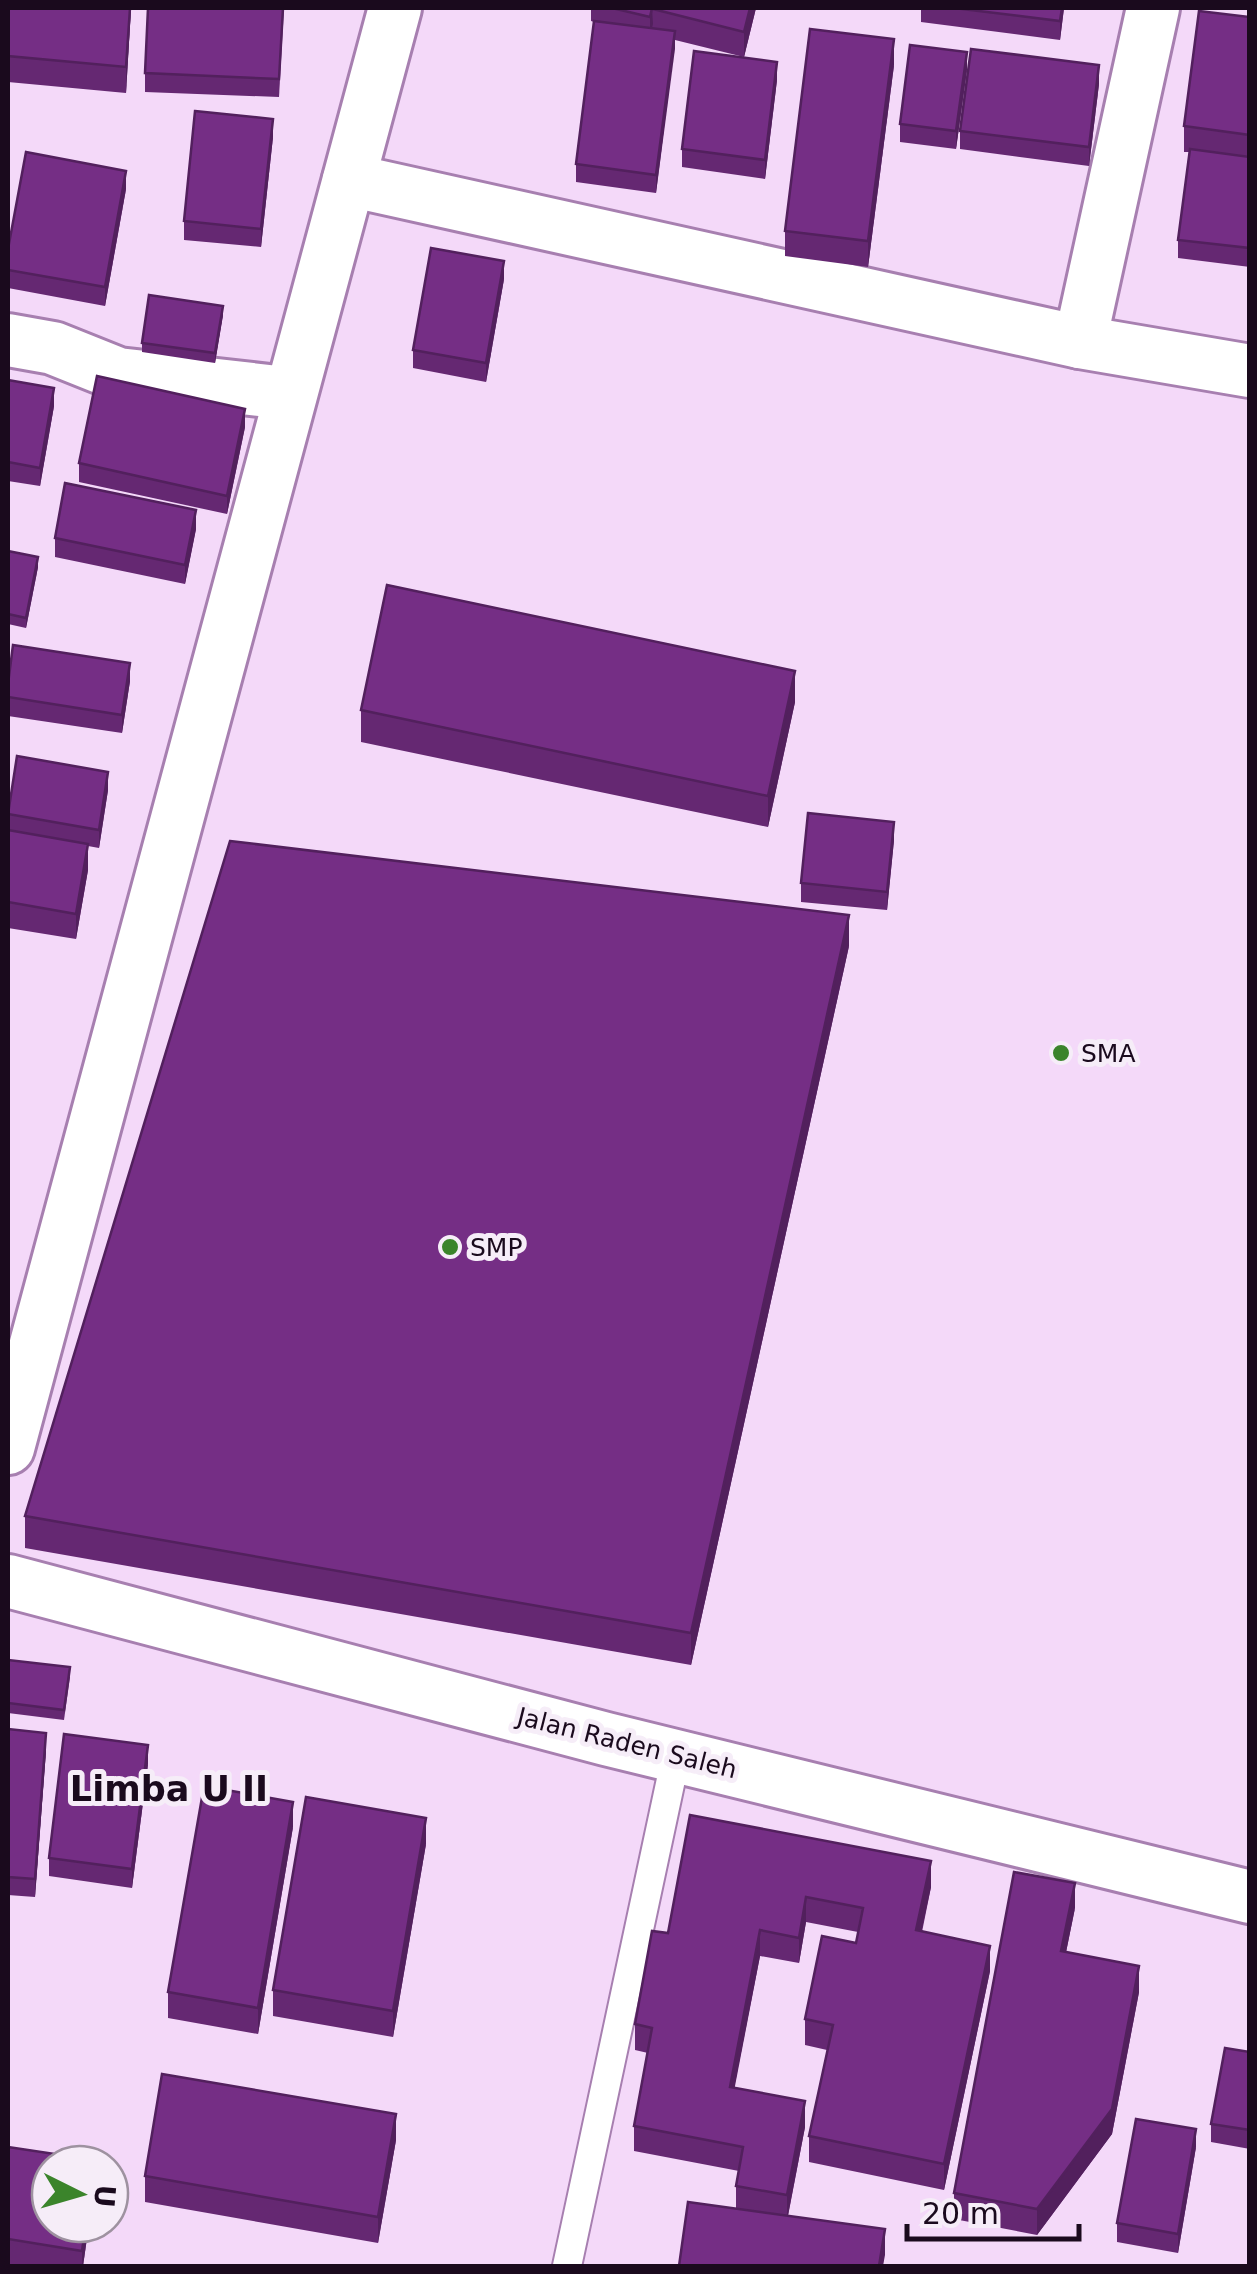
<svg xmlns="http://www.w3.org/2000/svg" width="1257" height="2274" viewBox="0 0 1257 2274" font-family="'DejaVu Sans',sans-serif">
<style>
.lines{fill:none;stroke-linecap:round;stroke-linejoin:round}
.service-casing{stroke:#a77fb0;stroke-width:32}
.minor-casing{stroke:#a77fb0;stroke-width:58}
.service{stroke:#fff;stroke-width:28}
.minor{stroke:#fff;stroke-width:52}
.wall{fill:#652872}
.shaded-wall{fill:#52205d}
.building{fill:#752e85;stroke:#52205d;stroke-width:2.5}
.poi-dot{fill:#3b842b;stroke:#f6edf8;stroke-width:4}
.labels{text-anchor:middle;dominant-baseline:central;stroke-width:10;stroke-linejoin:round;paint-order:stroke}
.poi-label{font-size:25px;fill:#1a0a1d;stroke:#f6edf8;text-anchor:start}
.street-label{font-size:25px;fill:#1a0a1d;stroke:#f6edf8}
.district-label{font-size:35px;font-weight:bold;fill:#1a0a1d;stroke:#f6edf8}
</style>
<rect width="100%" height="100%" fill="#f4d9f9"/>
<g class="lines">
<defs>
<polyline id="service" points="567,2266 676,1756"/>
<g id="minor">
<polyline points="349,180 1080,342 1250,371"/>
<polyline points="8,340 53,348 118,374 287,393"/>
<polyline points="1080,342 1153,8"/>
<polyline points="8,1448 395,8"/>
<polyline points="8,1581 606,1739 1250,1897"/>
</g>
</defs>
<use href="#service" class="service-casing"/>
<use href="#minor" class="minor-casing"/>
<use href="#service" class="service"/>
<use href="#minor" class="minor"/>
</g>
<g class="wall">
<polygon points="8,8 131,8 126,93 8,82"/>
<polygon points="284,8 279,97 145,92 145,73"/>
<polygon points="591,8 756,8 744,57 675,40 656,193 576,182 576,164 594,22 591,21"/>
<polygon points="921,8 1064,8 1060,40 921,22"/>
<polygon points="1250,17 1250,267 1178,258 1178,240 1189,152 1184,152 1184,126"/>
<polygon points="894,65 868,267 785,256 785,231"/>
<polygon points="967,70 956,149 900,142 900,124"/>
<polygon points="777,80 765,179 682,167 682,149"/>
<polygon points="1099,84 1089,166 960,149 960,131"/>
<polygon points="273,137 261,247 184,240 184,221"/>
<polygon points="126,189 105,306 8,288 8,249"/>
<polygon points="504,279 486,382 413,368 413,350"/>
<polygon points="223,315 215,363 142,352 142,343"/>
<polygon points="8,380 54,406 40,486 8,481"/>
<polygon points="245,427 227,514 79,482 79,463"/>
<polygon points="196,529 185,584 55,557 55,538"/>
<polygon points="8,551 38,567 26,628 8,624"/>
<polygon points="130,681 122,733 8,716 8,684"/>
<polygon points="795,702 768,827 361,742 361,710"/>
<polygon points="108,790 99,848 88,846 88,870 76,939 8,928 8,810"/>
<polygon points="894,840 887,910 801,902 801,883"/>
<polygon points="849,946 691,1665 25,1548 25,1516"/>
<polygon points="8,1660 70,1677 64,1720 8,1713"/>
<polygon points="8,1729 46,1751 35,1897 8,1895"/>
<polygon points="148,1764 132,1888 49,1876 49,1858"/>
<polygon points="690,1815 931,1887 922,1932 990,1971 944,2190 809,2162 809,2136 827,2050 805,2045 805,2019 856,1943 858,1932 806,1922 799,1963 760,1956 734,2088 805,2127 788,2216 885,2255 736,2208 736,2186 739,2171 634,2151 634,2126 648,2053 635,2050 635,2024 668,1933"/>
<polygon points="293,1827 258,2034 168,2018 168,1992"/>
<polygon points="426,1844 393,2037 273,2016 273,1990"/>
<polygon points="1075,1908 1066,1952 1139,1992 1112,2134 1037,2235 954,2219 954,2193"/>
<polygon points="1250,2052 1250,2149 1211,2142 1211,2124"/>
<polygon points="396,2140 378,2243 145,2202 145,2176"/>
<polygon points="8,2147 89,2224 83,2266 18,2266 8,2265"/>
<polygon points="1196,2147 1178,2253 1117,2242 1117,2223"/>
</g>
<g class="shaded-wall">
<polygon points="130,8 131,8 126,93 126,67"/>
<polygon points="652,8 653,24 650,36 650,17"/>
<polygon points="750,8 756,8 744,57 744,32"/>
<polygon points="1062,8 1064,8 1060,40 1060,21"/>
<polygon points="675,31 675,49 656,193 656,175"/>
<polygon points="894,39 894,65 868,267 868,241"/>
<polygon points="967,52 967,70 956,149 956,131"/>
<polygon points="777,62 777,80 765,179 765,160"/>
<polygon points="1099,65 1099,84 1089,166 1089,147"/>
<polygon points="273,119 273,137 261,247 261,229"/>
<polygon points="126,171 126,189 105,306 105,287"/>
<polygon points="504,261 504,279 486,382 486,363"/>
<polygon points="223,306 223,315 215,363 215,353"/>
<polygon points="54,388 54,406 40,486 40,468"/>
<polygon points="245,409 245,427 227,514 227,496"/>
<polygon points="196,510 196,529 185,584 185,565"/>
<polygon points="38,557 38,567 26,628 26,618"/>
<polygon points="130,663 130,681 122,733 122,715"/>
<polygon points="795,671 795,702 768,827 768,796"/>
<polygon points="108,772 108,790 99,848 99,830"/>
<polygon points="894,822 894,840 887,910 887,892"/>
<polygon points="88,844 88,870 76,939 76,914"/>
<polygon points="849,915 849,946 691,1665 691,1633"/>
<polygon points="46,1733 46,1751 35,1897 35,1879"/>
<polygon points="148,1745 148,1764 132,1888 132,1869"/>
<polygon points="293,1802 293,1827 258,2034 258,2008"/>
<polygon points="426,1818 426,1844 393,2037 393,2011"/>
<polygon points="931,1861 931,1887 916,1956 916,1930"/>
<polygon points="1075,1883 1075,1908 1061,1977 1061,1951"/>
<polygon points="806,1897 806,1922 799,1963 799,1938"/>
<polygon points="760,1930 760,1956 730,2112 730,2087"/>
<polygon points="990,1946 990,1971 944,2190 944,2164"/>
<polygon points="1139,1966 1139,1992 1112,2134 1037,2235 1037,2209"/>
<polygon points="805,2101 805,2127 787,2220 787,2195"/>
<polygon points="396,2114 396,2140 378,2243 378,2217"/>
<polygon points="1196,2129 1196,2147 1178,2253 1178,2234"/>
<polygon points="86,2224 89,2224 83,2266 82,2266 82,2251"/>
<polygon points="885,2229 885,2255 883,2266 879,2266"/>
</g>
<g class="building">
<polygon points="8,8 130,8 126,67 8,56"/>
<polygon points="148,8 283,8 279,79 145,73"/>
<polygon points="612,8 652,8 650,17"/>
<polygon points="653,8 750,8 744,32 653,9"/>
<polygon points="954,8 1062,8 1060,21"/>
<polygon points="1199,11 1250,17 1250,135 1184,126"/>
<polygon points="594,21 675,31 656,175 576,164"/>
<polygon points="810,29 894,39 868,241 785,231"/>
<polygon points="910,45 967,52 956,131 900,124"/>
<polygon points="971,49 1099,65 1089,147 960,131"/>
<polygon points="694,51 777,62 765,160 682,149"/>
<polygon points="195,111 273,119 261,229 184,221"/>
<polygon points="1190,149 1250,157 1250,248 1178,240"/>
<polygon points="26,152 126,171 105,287 8,270 8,249"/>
<polygon points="431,248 504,261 486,363 413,350"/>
<polygon points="149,295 223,306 215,353 142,343"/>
<polygon points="97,376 245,409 227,496 79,463"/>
<polygon points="8,380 54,388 40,468 8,462"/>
<polygon points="65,483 196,510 185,565 55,538"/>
<polygon points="8,551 38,557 26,618 8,614"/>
<polygon points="387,585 795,671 768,796 361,710"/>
<polygon points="13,645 130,663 122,715 8,697 8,684"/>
<polygon points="17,756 108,772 99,830 8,814"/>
<polygon points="808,813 894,822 887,892 801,883"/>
<polygon points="8,830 88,844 76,914 8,902"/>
<polygon points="230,841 849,915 691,1633 25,1516"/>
<polygon points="8,1660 70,1667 64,1710 8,1703"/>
<polygon points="8,1729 46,1733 35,1879 8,1877"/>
<polygon points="64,1734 148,1745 132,1869 49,1858"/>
<polygon points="204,1786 293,1802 258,2008 168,1992"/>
<polygon points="306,1797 426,1818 393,2011 273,1990"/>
<polygon points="690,1815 931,1861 916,1930 990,1946 944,2164 809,2136 833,2025 805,2019 822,1936 856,1943 863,1908 806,1897 799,1938 760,1930 730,2087 805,2101 787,2195 736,2186 743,2147 634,2126 652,2028 635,2024 652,1931 668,1933"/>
<polygon points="1014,1872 1075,1883 1061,1951 1139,1966 1112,2109 1037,2209 954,2193"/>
<polygon points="1225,2048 1250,2052 1250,2130 1211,2124"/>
<polygon points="162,2074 396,2114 378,2217 145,2176"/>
<polygon points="1136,2119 1196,2129 1178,2234 1117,2223"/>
<polygon points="8,2147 95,2160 95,2164 50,2164 50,2224 86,2224 82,2251 8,2239"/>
<polygon points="688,2202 885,2229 879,2266 679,2266"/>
</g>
<g class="poi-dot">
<circle cx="1061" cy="1053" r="10"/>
<circle cx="450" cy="1247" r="10"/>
</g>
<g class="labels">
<g class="poi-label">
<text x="1081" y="1053">SMA</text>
<text x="470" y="1247">SMP</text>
</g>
<g class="street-label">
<text transform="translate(627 1743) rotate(14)">Jalan Raden Saleh</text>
</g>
<g class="district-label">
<text x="169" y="1789">Limba U II</text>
</g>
</g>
<rect width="1257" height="2274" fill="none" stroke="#1a0a1d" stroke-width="20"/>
<g transform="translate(80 2194) rotate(95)"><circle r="48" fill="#f6edf8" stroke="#9e92a0" stroke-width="2.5"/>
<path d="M0-8L18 38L0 25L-18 38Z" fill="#3b842b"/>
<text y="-15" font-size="28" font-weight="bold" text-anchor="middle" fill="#1a0a1d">U</text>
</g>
<path d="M907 2224v15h172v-15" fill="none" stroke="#1a0a1d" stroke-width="5"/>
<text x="922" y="2224" font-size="30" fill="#1a0a1d" stroke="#f6edf8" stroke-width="8" paint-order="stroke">20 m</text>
</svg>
